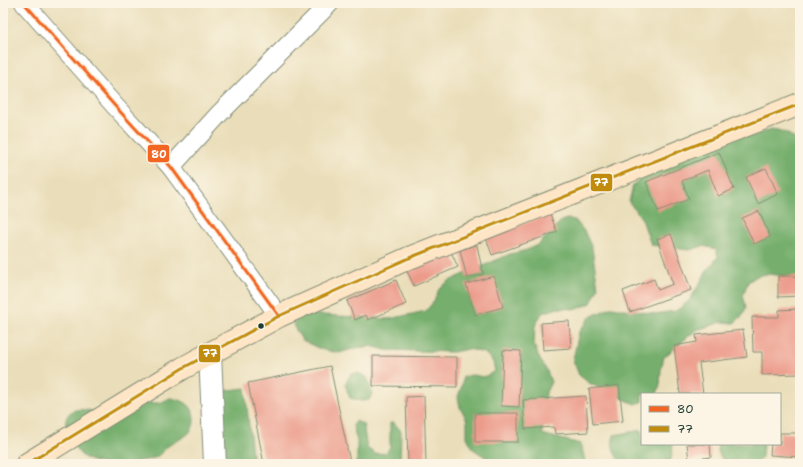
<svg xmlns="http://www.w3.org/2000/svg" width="803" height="467" viewBox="0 0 803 467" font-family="'Shantell Sans',sans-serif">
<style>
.forest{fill:#76af6d;stroke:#4a7650}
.building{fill:#ec9b8b}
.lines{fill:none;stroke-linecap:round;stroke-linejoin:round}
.minor-casing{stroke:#848e77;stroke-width:20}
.tertiary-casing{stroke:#848e77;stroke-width:24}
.secondary-casing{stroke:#848e77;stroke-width:24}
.minor{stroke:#fff;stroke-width:18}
.tertiary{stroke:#fff;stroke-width:22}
.secondary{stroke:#fde5c5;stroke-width:22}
.bus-1-casing{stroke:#fcf5e5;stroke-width:6}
.bus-2-casing{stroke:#fcf5e5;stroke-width:6}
.bus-1{stroke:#f26522;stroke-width:3}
.bus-2{stroke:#c18c0d;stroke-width:3}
.bus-dot{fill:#1f3d34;stroke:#fcf5e5;stroke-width:1.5}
.line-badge{stroke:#fcf5e5;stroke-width:1.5}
.badge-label{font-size:11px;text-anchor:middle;font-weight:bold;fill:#fff}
</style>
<rect width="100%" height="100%" fill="#fcf5e5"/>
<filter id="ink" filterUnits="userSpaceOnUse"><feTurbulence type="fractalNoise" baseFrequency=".025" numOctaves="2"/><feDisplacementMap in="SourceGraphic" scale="8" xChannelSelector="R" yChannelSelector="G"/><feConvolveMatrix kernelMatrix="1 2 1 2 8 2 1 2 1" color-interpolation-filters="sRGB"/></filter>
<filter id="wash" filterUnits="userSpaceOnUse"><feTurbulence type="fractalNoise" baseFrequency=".012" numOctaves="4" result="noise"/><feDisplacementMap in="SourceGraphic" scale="16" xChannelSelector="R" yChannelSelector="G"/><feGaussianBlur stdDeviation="0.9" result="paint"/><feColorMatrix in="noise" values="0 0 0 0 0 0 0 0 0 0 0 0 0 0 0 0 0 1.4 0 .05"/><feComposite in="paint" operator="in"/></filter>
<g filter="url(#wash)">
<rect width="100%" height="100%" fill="#eadeba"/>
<g class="forest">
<path d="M771 129C782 130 793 135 800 144V277L766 274 757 276 748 282 743 295 746 308 742 316 734 323 722 322 696 330 664 357 661 369 660 385 657 394H642V402L635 404 589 383 579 375 573 360 579 332 590 317 612 307 655 314 676 311 690 300 708 269 718 257 716 249 703 246 689 250 651 245 642 219 629 202 633 185 652 170 738 136 755 135Z"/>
<polygon points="567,219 575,220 584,231 592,248 598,288 591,303 577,309 558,308 542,313 535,326 534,345 539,358 547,371 551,382 546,392 542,434 549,436 581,444 585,461 583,464 513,463 490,460 473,449 467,437 467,420 460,407 458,397 462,385 463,377 472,375 484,377 495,371 493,362 485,353 468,349 453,352 386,350 371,346 356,348 339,353 320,349 302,340 293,325 297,316 305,314 389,319 426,311 434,301 439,289 449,281 510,254 527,250 539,244 561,221"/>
<polygon points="358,373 367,377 372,394 369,400 361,401 350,398 345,384 351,374"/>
<polygon points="245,388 253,464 223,464 215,392"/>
<path d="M170 398C183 400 194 404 194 420 194 436 179 438 168 446 164 450 159 456 154 458 150 460 144 460 139 461 136 461 134 463 131 464 120 467 93 464 84 457 73 450 54 415 76 410 86 408 98 413 108 417L143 402 149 403H160Z"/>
<polygon points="355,421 363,424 367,448 375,454 386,453 390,447 390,423 394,423 401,431 400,464 357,464 357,441 353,426"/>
<path d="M642 430V444H673L671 460 661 464H621C615 453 610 448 614 435Z"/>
<polygon points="717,444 763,444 762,457 756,464 725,464 718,452"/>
</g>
<g id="blocks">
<g class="building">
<polygon points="719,152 734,189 718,196 708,170 682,181 689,199 658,211 646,182"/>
<polygon points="766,168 778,194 758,204 746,177"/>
<polygon points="759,211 770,237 754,244 742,218"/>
<polygon points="550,214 557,232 492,255 486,238"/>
<polygon points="671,234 691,290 630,312 623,291 654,279 658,290 673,284 657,239"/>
<polygon points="477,245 483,274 467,278 460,250"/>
<polygon points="451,252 458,267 414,286 407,271"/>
<polygon points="494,276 503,307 475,315 466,284"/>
<polygon points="778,276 800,276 800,296 778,297"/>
<polygon points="396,280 406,304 368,320 366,315 355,320 347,301"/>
<polygon points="800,309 800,374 762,375 762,352 753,352 752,317 779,317 779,310"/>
<polygon points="569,321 571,348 543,350 541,323"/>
<polygon points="743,330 747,357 699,363 703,394 680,394 674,346 697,342 696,335"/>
<polygon points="503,350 521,351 519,407 501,406"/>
<polygon points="373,356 457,357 457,387 373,386"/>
<polygon points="330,366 350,462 342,464 264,464 248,383"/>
<polygon points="619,385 623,421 593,424 589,389"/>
<polygon points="424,396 426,464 408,464 406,397"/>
<polygon points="586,396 588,432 555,434 554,427 525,429 523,400"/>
<rect x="475" y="413" width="43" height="29"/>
<polygon points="780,433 800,433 800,457 770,455 771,444 780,444"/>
<polygon points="687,444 710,444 711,457 689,460"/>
</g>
</g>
</g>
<g filter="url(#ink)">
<use href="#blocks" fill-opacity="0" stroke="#848e77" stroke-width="1"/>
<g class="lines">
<defs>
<g id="minor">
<polyline points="24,3 114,105 171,167 279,316"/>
<polyline points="171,167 219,114 330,3"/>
</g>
<polyline id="tertiary" points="210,354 215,464"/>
<polyline id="secondary" points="27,464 183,368 279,316 409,258 800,104"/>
</defs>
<use href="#minor" class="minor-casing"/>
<use href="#tertiary" class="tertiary-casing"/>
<use href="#secondary" class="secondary-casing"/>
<use href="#minor" class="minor"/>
<use href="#tertiary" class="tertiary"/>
<use href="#secondary" class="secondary"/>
<defs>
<polyline id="bus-1" points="24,3 114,105 171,167 279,316"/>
<polyline id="bus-2" points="27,464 183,368 279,316 409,258 800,104"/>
</defs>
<use href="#bus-1" class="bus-1-casing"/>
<use href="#bus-2" class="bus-2-casing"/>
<use href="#bus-1" class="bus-1"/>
<use href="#bus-2" class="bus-2"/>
</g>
</g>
<circle class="bus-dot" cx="261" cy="326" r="3.5"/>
<g class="line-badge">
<rect x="147" y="144" width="23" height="19" rx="4" fill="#f26522"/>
<rect x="590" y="173" width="23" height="19" rx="4" fill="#c18c0d"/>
<rect x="198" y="344" width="23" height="19" rx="4" fill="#c18c0d"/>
</g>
<g class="badge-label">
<text x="159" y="158">80</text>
<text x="601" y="186">77</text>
<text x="210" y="357">77</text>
</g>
<rect width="803" height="467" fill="none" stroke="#fcf5e5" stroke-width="16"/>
<rect x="641" y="393" width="140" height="52" fill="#fcf5e5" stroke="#a4ab9e"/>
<rect x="649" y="406" width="20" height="6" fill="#f26522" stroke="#a4ab9e"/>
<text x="677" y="413" font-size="12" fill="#1f3d34">80</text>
<rect x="649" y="426" width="20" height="6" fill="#c18c0d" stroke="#a4ab9e"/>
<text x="677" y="433" font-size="12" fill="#1f3d34">77</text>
</svg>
